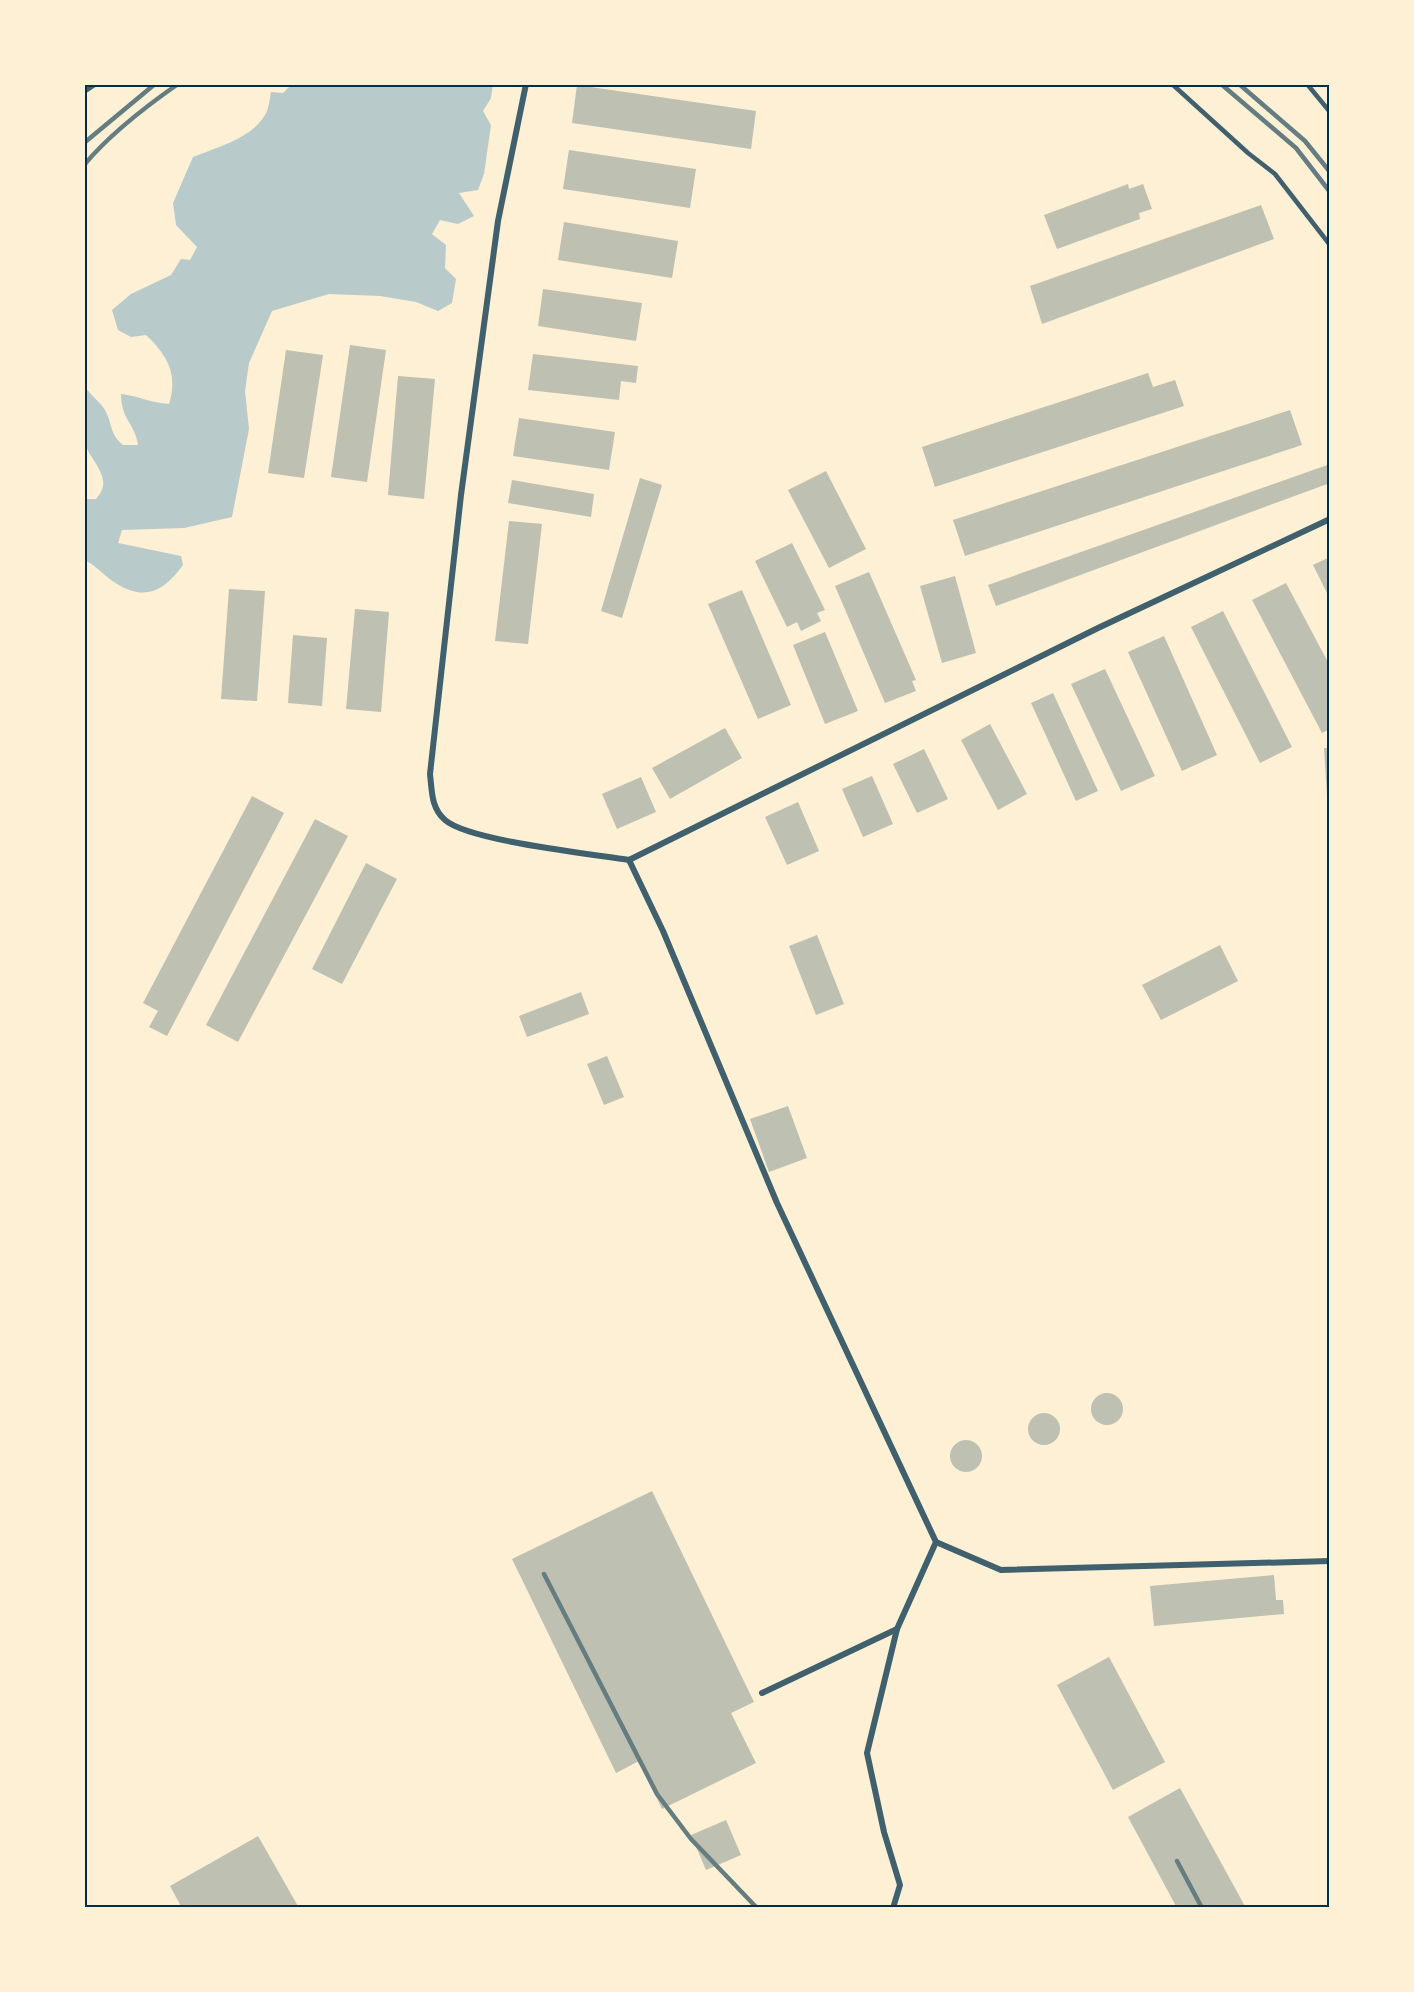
<svg xmlns="http://www.w3.org/2000/svg" width="1414" height="1992" viewBox="0 0 1414 1992" font-family="'Noto Sans',sans-serif">
<style>
.green{fill:#b9caca}
.building{fill:#bec0b2}
.lines{fill:none;stroke-linecap:round;stroke-linejoin:round}
.service{stroke:#3f606c;stroke-width:4.5}
.minor{stroke:#3f606c;stroke-width:6}
.rail{stroke:#657d81;stroke-width:4.5}
.neatline{fill:none;stroke:#003049;stroke-width:2}
</style>
<rect width="100%" height="100%" fill="#fdf0d5"/>
<path class="green" d="M292 84H493L491 98 483 111 491 125 484 174 478 190 459 193 474 216 458 224 440 220 432 234 446 245 445 268 456 279 452 303 438 311 416 302 380 296 329 294 272 311 249 363 245 391 249 429 232 517 184 528 122 530 118 543 181 556 183 565C162 594 142 602 111 580 102 573 94 564 84 560V499H96C116 478 89 461 84 441 80 428 84 400 84 385 89 394 97 399 103 407 113 421 108 433 123 445H138C135 423 121 420 121 394 139 396 151 403 169 404 178 374 168 356 146 335L131 337 118 330 112 310 131 294 171 275 181 259 190 260 197 247 176 225 173 203 193 157C217 147 256 137 267 111 269 106 270 98 271 92L283 93Z"/>
<g class="building">
<polygon points="577,85 756,111 751,149 572,123"/>
<polygon points="569,150 696,169 690,208 563,189"/>
<polygon points="1128,184 1129,189 1143,184 1152,209 1139,213 1140,219 1057,249 1044,215"/>
<polygon points="1261,205 1274,239 1042,324 1030,286"/>
<polygon points="564,222 678,241 672,278 558,260"/>
<polygon points="543,289 642,303 636,341 538,326"/>
<polygon points="350,345 386,350 367,482 331,477"/>
<polygon points="286,350 323,355 304,478 268,473"/>
<polygon points="533,354 638,366 636,383 621,381 619,400 528,390"/>
<polygon points="1148,373 1153,387 1175,380 1184,406 935,487 922,447"/>
<polygon points="398,376 435,379 424,499 388,495"/>
<polygon points="1290,410 1302,445 965,556 953,520"/>
<polygon points="519,418 615,432 609,470 513,456"/>
<polygon points="1330,464 1330,483 996,606 988,585"/>
<polygon points="826,471 866,549 829,568 788,490"/>
<polygon points="640,478 662,485 622,618 601,611"/>
<polygon points="512,480 594,494 591,517 508,503"/>
<polygon points="509,521 542,524 528,644 495,641"/>
<polygon points="792,543 825,610 817,613 821,621 801,631 797,622 787,627 755,561"/>
<polygon points="1330,557 1330,599 1313,565"/>
<polygon points="869,572 916,680 912,681 916,691 885,703 835,586"/>
<polygon points="955,576 976,653 942,663 920,586"/>
<polygon points="1286,583 1330,666 1330,729 1322,733 1252,600"/>
<polygon points="229,589 265,591 257,701 221,699"/>
<polygon points="742,590 791,705 758,719 708,604"/>
<polygon points="355,609 389,612 381,712 346,709"/>
<polygon points="1223,611 1292,747 1260,763 1191,627"/>
<polygon points="825,632 858,711 825,724 793,645"/>
<polygon points="293,635 327,638 322,706 288,703"/>
<polygon points="1164,636 1217,755 1182,771 1128,652"/>
<polygon points="1105,669 1155,776 1121,791 1071,684"/>
<polygon points="1053,693 1098,791 1076,801 1031,703"/>
<polygon points="990,724 1027,794 998,810 961,740"/>
<polygon points="725,728 742,758 670,799 652,768"/>
<polygon points="1324,748 1330,748 1330,810 1328,811"/>
<polygon points="924,749 948,799 917,813 893,764"/>
<polygon points="872,776 893,824 863,837 842,789"/>
<polygon points="641,777 656,812 617,829 602,794"/>
<polygon points="252,796 284,813 167,1036 149,1027 158,1011 143,1003"/>
<polygon points="798,802 819,851 787,865 765,817"/>
<polygon points="315,819 348,836 238,1042 206,1025"/>
<polygon points="366,863 397,879 342,984 312,969"/>
<polygon points="817,935 844,1004 816,1015 789,946"/>
<polygon points="1220,945 1238,981 1161,1020 1142,985"/>
<polygon points="581,992 589,1014 527,1037 519,1016"/>
<polygon points="607,1056 624,1097 604,1105 587,1064"/>
<polygon points="788,1106 807,1158 769,1172 750,1119"/>
<circle cx="1107" cy="1409" r="16"/>
<circle cx="1044" cy="1429" r="16"/>
<circle cx="966" cy="1456" r="16"/>
<polygon points="652,1491 754,1702 731,1713 756,1763 662,1809 639,1761 616,1773 512,1559"/>
<polygon points="1274,1575 1276,1600 1283,1600 1284,1614 1154,1626 1150,1586"/>
<polygon points="1109,1657 1165,1762 1113,1790 1057,1685"/>
<polygon points="1180,1788 1246,1908 1177,1908 1128,1817"/>
<polygon points="726,1820 741,1855 706,1870 691,1835"/>
<polygon points="258,1836 299,1908 182,1908 170,1886"/>
</g>
<g class="lines">
<g class="service">
<polyline points="1172,84 1248,153 1275,174 1330,245"/>
<polyline points="1307,84 1330,112"/>
<polyline points="84,92 96,84"/>
</g>
<g class="minor">
<path d="M526 84 498 221 461 495 430 774C432 791 431 808 445 820 469 841 592 854 629 860"/>
<polyline points="629,860 663,931 777,1203 936,1542 897,1629 867,1753 884,1832 900,1885 893,1908"/>
<polyline points="629,860 1098,628 1330,519"/>
<polyline points="936,1542 1001,1570 1330,1561"/>
<polyline points="762,1693 897,1629"/>
</g>
<g class="rail">
<polyline points="1221,84 1296,148 1330,192"/>
<polyline points="1239,84 1305,141 1330,172"/>
<polyline points="84,143 155,84"/>
<path d="M84 165C110 134 145 107 178 84"/>
<polyline points="544,1574 657,1794 691,1839 757,1908"/>
<polyline points="1177,1861 1202,1908"/>
</g>
</g>
<rect width="1414" height="1992" fill="none" stroke="#fdf0d5" stroke-width="171"/>
<rect x="86" y="86" width="1242" height="1820" class="neatline"/>
</svg>
